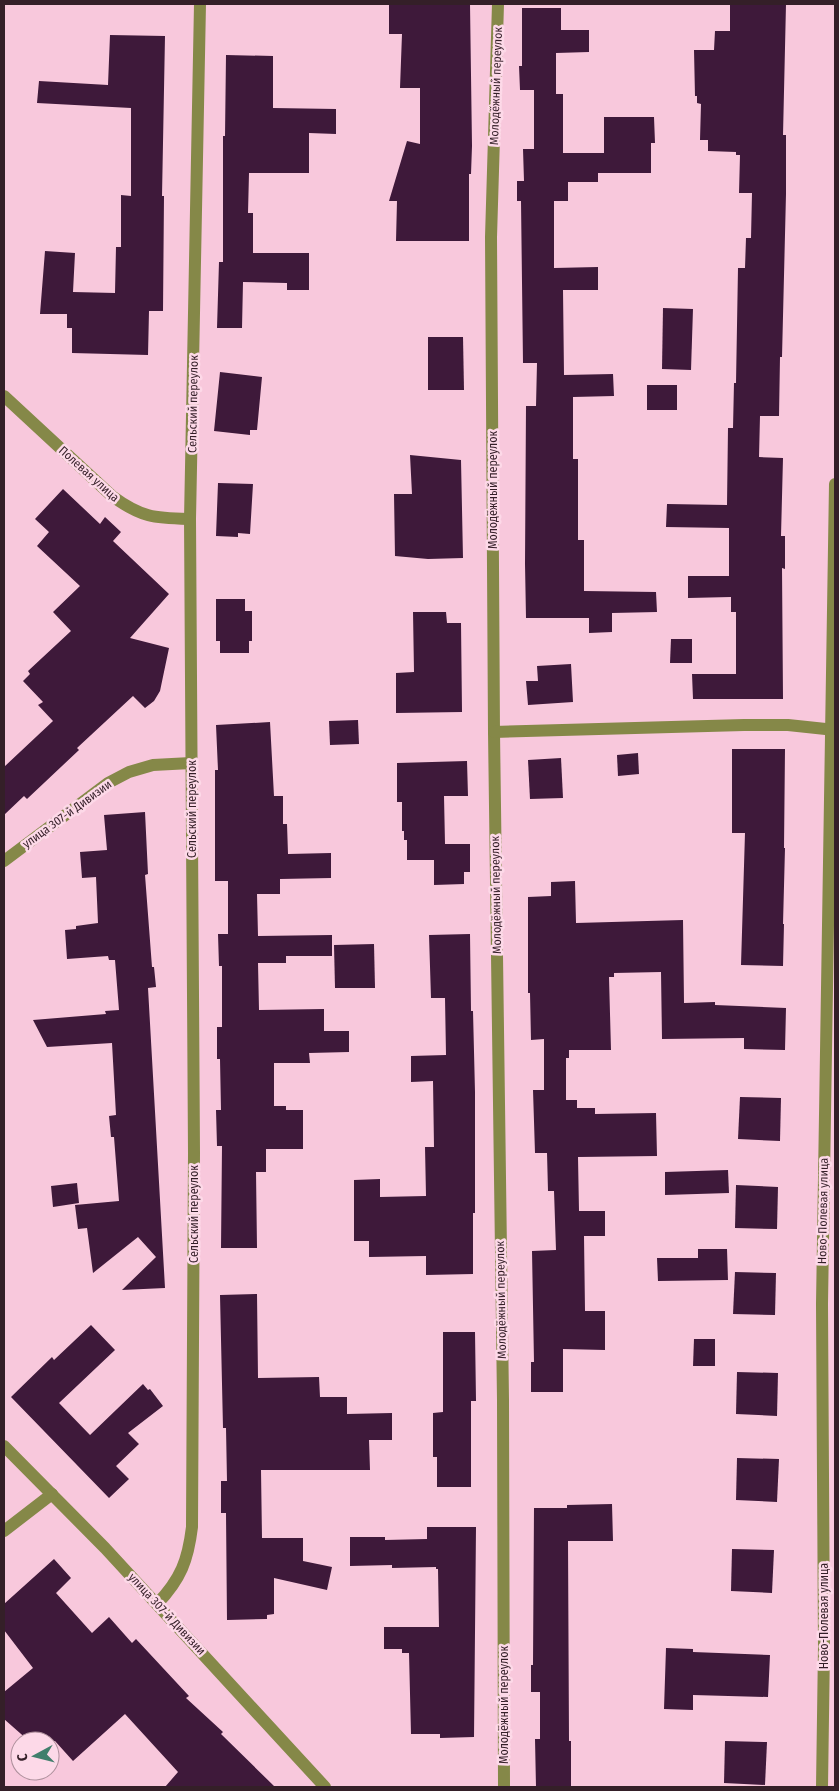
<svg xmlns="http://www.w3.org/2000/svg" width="839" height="1791" viewBox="0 0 839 1791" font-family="'Fira Sans Condensed',sans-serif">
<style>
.building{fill:#3e193a}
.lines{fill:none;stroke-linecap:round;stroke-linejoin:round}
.minor{stroke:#858848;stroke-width:12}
.labels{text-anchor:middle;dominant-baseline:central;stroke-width:5;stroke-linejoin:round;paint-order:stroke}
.street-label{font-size:12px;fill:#341f28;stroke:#fdd9e8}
</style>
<rect width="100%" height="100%" fill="#f8c8dc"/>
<g class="building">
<polygon points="389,4 470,4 472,146 471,174 469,174 469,241 396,241 397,201 389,201 407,141 420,144 420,88 400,88 402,34 389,34"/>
<polygon points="730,4 786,4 783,135 786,135 786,194 782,357 780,357 779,416 760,416 759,457 783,458 781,536 785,536 785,569 782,568 783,699 693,699 692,674 736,674 736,612 731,612 731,597 688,598 688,576 729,576 729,528 666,527 667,504 727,505 728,428 733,428 734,383 736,383 738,268 745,268 746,238 751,238 752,193 739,193 740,155 736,155 736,152 708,151 708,140 700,140 701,104 697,103 697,96 695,96 694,50 714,50 715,31 730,31"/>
<polygon points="522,8 561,8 561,30 589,30 589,52 556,53 556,94 563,94 563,153 604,153 604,117 654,117 655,143 651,143 651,173 598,173 598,182 568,182 568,201 554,201 554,268 598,267 598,290 563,290 564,375 613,374 614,396 573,397 573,459 578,459 578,540 584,540 584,591 656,592 657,612 612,613 612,632 589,633 589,618 526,618 525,564 526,406 536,406 537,363 523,363 521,201 517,201 517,181 524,181 523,149 534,149 534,90 520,90 519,66 522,66"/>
<polygon points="110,35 165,36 162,196 164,196 163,311 149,311 148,355 72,353 72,328 67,328 67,314 40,314 45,251 75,253 73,292 115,293 116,247 121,247 121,195 131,196 131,108 37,103 39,81 108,85"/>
<polygon points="226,55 273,56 273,108 336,109 336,134 309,133 309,173 249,173 248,213 253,213 253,253 309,253 309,290 287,290 287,283 243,282 242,328 217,328 219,262 223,262 223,136 225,136"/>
<polygon points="663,308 693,309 691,370 662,369"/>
<polygon points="428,337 463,337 464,390 428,390"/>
<polygon points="220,372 262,377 257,430 250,430 250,435 214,431"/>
<rect x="647" y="385" width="30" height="25"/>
<polygon points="410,455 461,460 463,558 428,559 395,556 394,494 412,494"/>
<polygon points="218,483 253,484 250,534 238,533 238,537 216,536"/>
<polygon points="63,489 100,524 105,517 121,532 113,541 169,594 130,638 169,648 160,691 154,701 145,708 133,696 77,748 79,750 27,799 24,796 4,815 4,767 53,721 38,705 43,702 23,681 30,674 28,671 71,631 53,612 80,586 37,546 49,532 35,519"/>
<polygon points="216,599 245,599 245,611 252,611 252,641 249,641 249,653 220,653 220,641 216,641"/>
<polygon points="413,612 446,612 447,623 461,623 462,712 396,713 396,673 414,672"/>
<polygon points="671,639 692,639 692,663 670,663"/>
<polygon points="571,664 573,702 528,705 526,681 538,681 537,666"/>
<polygon points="358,720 359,744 330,745 329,721"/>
<polygon points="270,722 274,796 283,796 283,824 287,824 288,854 331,853 331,878 280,879 280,894 257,894 258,936 332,935 332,956 286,956 286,963 258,963 259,1010 324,1009 324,1031 349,1031 349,1052 309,1053 310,1063 274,1063 274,1106 286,1106 286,1110 303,1110 303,1149 266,1149 266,1172 256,1172 257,1248 221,1248 222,1146 217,1146 216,1110 221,1110 220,1059 217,1059 217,1027 222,1027 222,966 219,966 218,934 228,934 228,881 215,881 215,770 218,770 216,725"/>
<polygon points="732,749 785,749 784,848 785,848 783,924 784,924 783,966 741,965 745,833 732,833"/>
<polygon points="638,753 639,774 618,776 617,755"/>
<polygon points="561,758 563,798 530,799 528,760"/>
<polygon points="467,761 468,796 444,796 445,844 470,844 470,872 464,872 464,884 434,885 434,860 407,860 407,840 404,840 404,831 402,831 402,802 397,802 397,763"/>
<polygon points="145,812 148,874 145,875 152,967 154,967 156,987 148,988 165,1288 122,1290 156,1257 138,1237 93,1273 87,1228 78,1229 75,1205 119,1201 114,1137 111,1137 109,1116 116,1115 112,1043 47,1047 33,1020 106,1014 105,1011 119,1010 115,960 109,960 108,956 67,959 65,930 76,929 76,926 98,923 96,877 82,878 80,852 107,850 104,815"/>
<polygon points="575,881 576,923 683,920 684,1003 715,1002 715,1005 786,1008 785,1050 744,1049 744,1038 662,1039 661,972 614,973 614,977 609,977 611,1050 569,1050 569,1058 566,1058 566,1100 577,1100 577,1108 595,1108 595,1114 656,1113 657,1156 578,1157 579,1211 605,1211 605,1236 584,1236 585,1311 605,1311 605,1350 563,1349 563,1392 531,1392 531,1362 534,1362 532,1251 556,1250 554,1191 548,1191 547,1153 535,1153 533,1090 544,1090 544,1039 531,1040 530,993 528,993 528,897 551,896 551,882"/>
<polygon points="470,934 471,1011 473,1011 475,1092 475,1213 473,1213 473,1274 426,1275 426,1256 369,1257 369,1241 354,1241 354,1180 380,1179 380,1197 426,1196 425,1147 434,1147 433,1081 411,1082 411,1056 446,1055 445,998 431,998 429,935"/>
<polygon points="374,944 375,988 335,988 334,945"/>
<polygon points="740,1097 781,1098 780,1141 738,1139"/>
<polygon points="728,1170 729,1193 665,1195 665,1172"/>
<polygon points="77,1183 79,1203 53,1207 51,1186"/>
<polygon points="736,1185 778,1187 777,1229 735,1228"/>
<polygon points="698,1249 727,1249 728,1280 658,1281 657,1258 698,1258"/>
<polygon points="735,1272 776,1273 775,1315 733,1314"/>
<polygon points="257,1294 258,1378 319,1377 320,1397 347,1397 347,1414 392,1413 392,1440 369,1440 370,1470 261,1470 262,1538 303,1538 303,1561 332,1567 327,1590 274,1578 274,1614 267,1615 267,1619 227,1620 226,1513 221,1513 221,1481 227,1481 226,1428 223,1428 220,1295"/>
<polygon points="91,1325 115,1350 59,1403 90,1435 143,1384 148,1390 150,1389 163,1406 128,1433 139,1444 116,1466 129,1479 109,1498 11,1397 52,1357 54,1360"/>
<polygon points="443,1332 475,1332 476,1401 471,1401 471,1487 437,1487 437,1457 433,1457 433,1413 443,1412"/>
<polygon points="694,1339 715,1339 715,1366 693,1366"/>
<polygon points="737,1372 778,1373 777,1416 736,1414"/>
<polygon points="737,1458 779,1459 777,1502 736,1500"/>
<polygon points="612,1504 613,1541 568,1541 569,1741 571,1741 571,1787 536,1787 535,1739 540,1739 540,1692 531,1692 531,1665 533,1665 534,1508 567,1508 567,1505"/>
<polygon points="427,1527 476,1527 474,1737 440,1738 440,1734 411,1734 409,1653 402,1653 402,1649 384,1649 384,1627 439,1627 438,1569 436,1569 436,1567 392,1568 392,1565 350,1566 350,1537 385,1537 385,1540 427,1539"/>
<polygon points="732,1549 774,1550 772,1593 731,1591"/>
<polygon points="54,1559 71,1578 56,1593 92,1633 109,1617 132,1643 136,1639 189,1696 186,1698 223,1732 221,1734 275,1787 165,1787 178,1772 125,1714 73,1761 55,1741 29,1741 4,1719 4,1692 33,1668 4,1630 4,1604"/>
<polygon points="666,1648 693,1649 693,1652 770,1655 768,1697 693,1695 693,1710 664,1709"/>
<polygon points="725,1741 767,1742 765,1785 724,1783"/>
</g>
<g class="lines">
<g class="minor">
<polyline points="498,4 491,237 494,732 503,1400 504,1787"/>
<path d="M4 396 112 496C142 518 155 518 190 519"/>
<polyline points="494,732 744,725 788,725 835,730"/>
<polyline points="4,861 108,783 129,772 153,765 191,763"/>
<polyline points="4,1446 105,1548 325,1787"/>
<polyline points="4,1531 52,1494"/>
<path d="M157 1604C181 1579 188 1560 192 1527L194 1153 190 519 200 4"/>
<polyline points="822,1787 824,1647 822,1304 835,484"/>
</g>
</g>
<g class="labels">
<g class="street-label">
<text transform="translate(496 86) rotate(-88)">Молодёжный переулок</text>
<text transform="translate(193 404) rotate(-89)">Сельский переулок</text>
<text transform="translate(89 474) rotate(42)">Полевая улица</text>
<text transform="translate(493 490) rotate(-90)">Молодёжный переулок</text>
<text transform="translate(192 809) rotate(-90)">Сельский переулок</text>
<text transform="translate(67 814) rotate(-36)">улица 307-й Дивизии</text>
<text transform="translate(496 895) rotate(-91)">Молодёжный переулок</text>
<text transform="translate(823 1211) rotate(-89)">Ново-Полевая улица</text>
<text transform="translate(194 1214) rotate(-90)">Сельский переулок</text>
<text transform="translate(501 1300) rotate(-91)">Молодёжный переулок</text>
<text transform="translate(167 1614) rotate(47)">улица 307-й Дивизии</text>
<text transform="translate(824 1616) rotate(-90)">Ново-Полевая улица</text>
<text transform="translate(504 1705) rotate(-90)">Молодёжный переулок</text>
</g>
</g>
<rect width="839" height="1791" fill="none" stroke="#341f28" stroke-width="10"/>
<g transform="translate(35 1756) rotate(263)"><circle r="24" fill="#fdd9e8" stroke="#ad8f9b"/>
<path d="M0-4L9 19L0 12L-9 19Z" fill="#417f6c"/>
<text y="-8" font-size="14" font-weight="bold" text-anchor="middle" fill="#341f28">С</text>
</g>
</svg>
